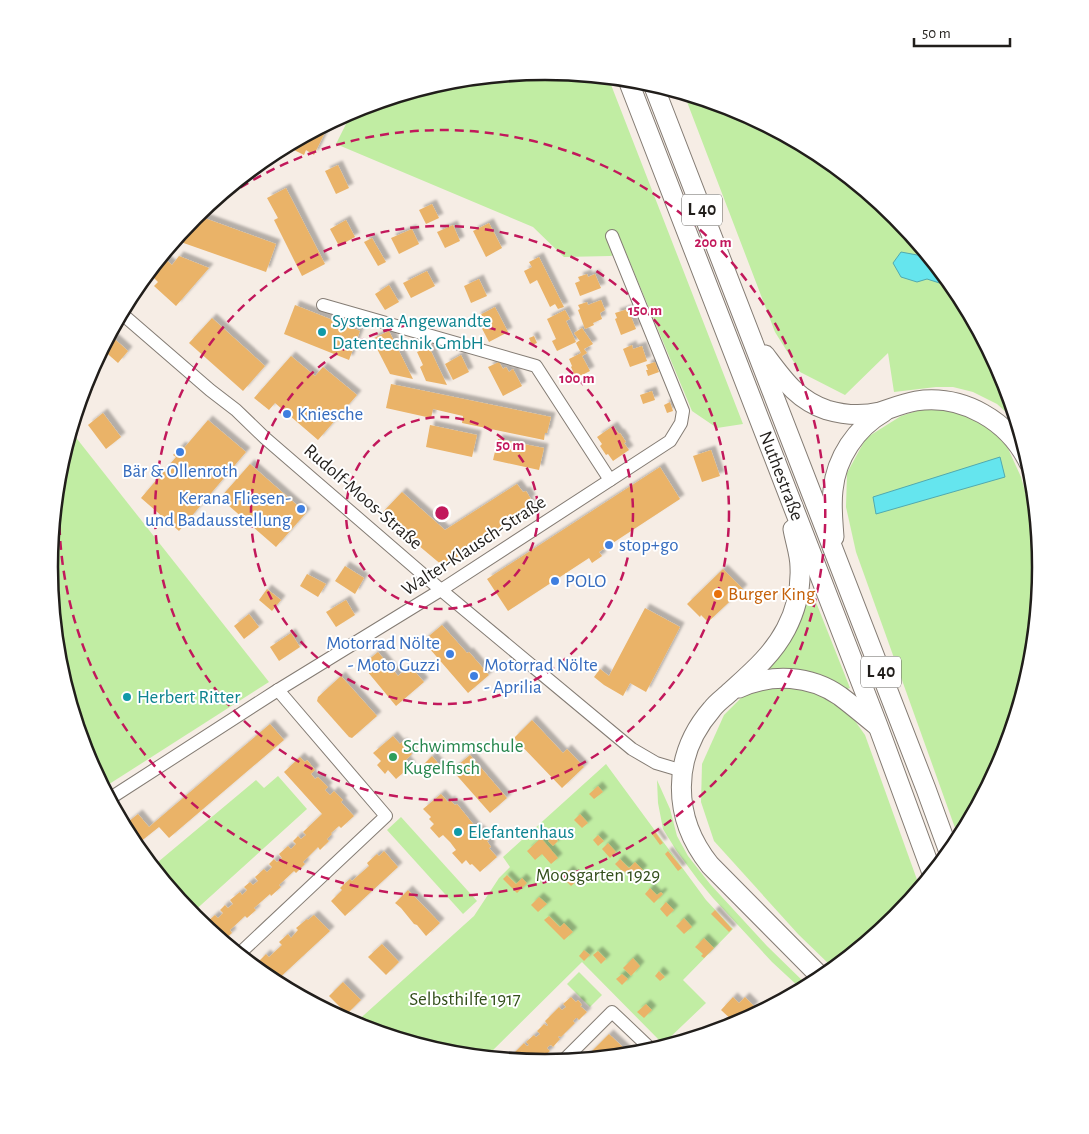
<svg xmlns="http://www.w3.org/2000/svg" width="1089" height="1134" viewBox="0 0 1089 1134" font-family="'Alegreya Sans',sans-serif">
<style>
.green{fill:#c1eda3}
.water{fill:#65e5ee;stroke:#51a9af}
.building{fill:#eab368;filter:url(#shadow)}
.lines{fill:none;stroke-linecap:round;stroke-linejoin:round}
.minor-casing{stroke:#847c74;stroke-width:14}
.highway-casing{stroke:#847c74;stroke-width:21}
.minor{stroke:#fff;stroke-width:12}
.highway{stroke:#fff;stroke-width:19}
.ring{fill:none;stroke:#c2185b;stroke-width:2.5;stroke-dasharray:9 6}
.culture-dot{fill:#0f9aa8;stroke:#fff;stroke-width:2}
.shop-dot{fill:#3f7fe0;stroke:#fff;stroke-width:2}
.food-dot{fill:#e8710a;stroke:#fff;stroke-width:2}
.leisure-dot{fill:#2e9e5b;stroke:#fff;stroke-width:2}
.labels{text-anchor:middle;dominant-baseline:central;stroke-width:4;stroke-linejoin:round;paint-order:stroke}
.shield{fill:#fff;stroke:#64625f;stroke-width:1}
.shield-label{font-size:18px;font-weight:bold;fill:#211e1b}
.culture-label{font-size:19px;fill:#0d838f;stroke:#fff;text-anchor:start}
.shop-label{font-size:19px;fill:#366cbe;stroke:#fff;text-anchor:start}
.street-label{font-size:19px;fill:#211e1b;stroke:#fff}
.food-label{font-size:19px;fill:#c56008;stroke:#fff;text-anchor:start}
.leisure-label{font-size:19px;fill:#27864d;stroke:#fff;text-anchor:start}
.park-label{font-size:19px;fill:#334f1b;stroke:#fff}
.rim{fill:none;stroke:#211e1b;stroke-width:2.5}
.centre{fill:#c2185b;stroke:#fff;stroke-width:2.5}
.ring-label{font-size:15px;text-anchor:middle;font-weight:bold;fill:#c2185b;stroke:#fff;stroke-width:4;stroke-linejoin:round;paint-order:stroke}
</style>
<defs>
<filter id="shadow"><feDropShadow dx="4.5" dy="-4.5" stdDeviation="1" flood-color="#0004"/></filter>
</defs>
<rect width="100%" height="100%" fill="#f6ede5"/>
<g class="green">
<polygon points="545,71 608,77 743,424 717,428 692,411 626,253 610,256 564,257 533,227 336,144 348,120 344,118 346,114 355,109 448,81"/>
<polygon points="684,94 734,109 820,155 895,217 957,292 1003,378 1015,420 997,404 973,392 953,387 936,387 894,392 888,353 845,395 800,372 775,332"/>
<polygon points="944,408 965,413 987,424 1006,444 1021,477 1037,534 1040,567 1031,664 1002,757 959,839 856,552 846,507 847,473 866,438 901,416 923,409"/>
<polygon points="70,430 269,682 103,788 86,756 58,663 49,567 58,470"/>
<polygon points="812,592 850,688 842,691 751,681 807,595"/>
<polygon points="796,686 835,701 850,714 865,735 920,888 895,918 833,968 798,934 714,841 701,802 702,764 724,715 742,697 759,689"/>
<polygon points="606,764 706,900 733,929 683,980 706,1003 663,1044 582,962 486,1057 448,1053 354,1024 474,916 499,878 510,867 503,857"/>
<polygon points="278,776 307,809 191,914 152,867 256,780 264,788"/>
<polygon points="657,780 670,809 677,836 688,856 710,884 767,946 808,986 802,989 799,987 772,962 713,898 698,880 676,850 663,829 658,803"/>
<polygon points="401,817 477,901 463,914 387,830"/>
<polygon points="579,972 602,995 590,1007 567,984"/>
</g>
<g class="water">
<polygon points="901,252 928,257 951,284 949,286 927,279 917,282 901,277 893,263"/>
<polygon points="1000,457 1005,477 876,514 873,497"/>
</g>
<g class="building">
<polygon points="330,122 314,155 306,150 304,155 286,146"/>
<polygon points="338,165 349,188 336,194 325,171"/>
<polygon points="286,188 325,264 302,276 274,220 278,218 267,198"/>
<polygon points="432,204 439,218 426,224 419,210"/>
<polygon points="196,215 276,244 266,272 175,240"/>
<polygon points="346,220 355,237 339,246 330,229"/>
<polygon points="489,223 502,248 486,257 473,231"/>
<polygon points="453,225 460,241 445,248 437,232"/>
<polygon points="412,229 419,244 399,254 391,238"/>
<polygon points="372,238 386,262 378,266 364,242"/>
<polygon points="179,256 209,268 176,306 154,286 158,282 150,274 164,258 172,265"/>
<polygon points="539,257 564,307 558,309 555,304 550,307 537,280 530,284 524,271 532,267 529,262"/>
<polygon points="427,271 435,286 411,298 403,283"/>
<polygon points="587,274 588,277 595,274 601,288 580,296 575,283 580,281 578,277"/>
<polygon points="479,279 487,296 471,303 464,286"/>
<polygon points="389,285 399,302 385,310 375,294"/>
<polygon points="601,300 605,310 600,313 602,319 593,323 594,325 585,329 578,310 580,309 578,305 587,302 588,305"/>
<polygon points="295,305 360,331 349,360 284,334"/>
<polygon points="495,307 508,332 489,342 476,317"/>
<polygon points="628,309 636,329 621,335 615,319 617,318 615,313"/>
<polygon points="565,310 570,319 566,321 576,342 557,351 552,341 556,339 547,319"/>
<polygon points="212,318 265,366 243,391 189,343"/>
<polygon points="582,328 593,344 584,349 587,353 582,356 590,371 576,378 571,367 572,366 569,359 581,353 576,343 580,340 579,340 574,333"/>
<polygon points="389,331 413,379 390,374 372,339"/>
<polygon points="109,334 128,351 118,363 102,349"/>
<polygon points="534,336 537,343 532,345 529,338"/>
<polygon points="632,345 633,349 642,346 647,361 630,367 623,349"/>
<polygon points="429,347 447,385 426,381 420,367 423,365 417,352"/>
<polygon points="461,355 469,372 453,380 445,364"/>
<polygon points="291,356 315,376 323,367 357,395 318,440 275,403 269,410 254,398"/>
<polygon points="499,362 503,369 506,367 509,372 513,369 522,386 503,396 488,367"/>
<polygon points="655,362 659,372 648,376 646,370 648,370 646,365"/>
<polygon points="391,384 551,417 547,433 545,433 544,440 462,423 463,416 433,409 431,418 386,408"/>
<polygon points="652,391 655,400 643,404 640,395"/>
<polygon points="670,402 673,411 667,413 664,405"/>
<polygon points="103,413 121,437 106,449 88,425"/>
<polygon points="208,420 246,452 179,531 141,498 176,457 173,455 181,446 184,448"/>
<polygon points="430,425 477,435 472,457 426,447"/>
<polygon points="613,426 619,434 620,433 626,442 624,443 629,450 613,461 608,454 606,455 600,446 602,444 597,437"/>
<polygon points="498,439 544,448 539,470 493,460"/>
<polygon points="711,450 720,476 702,482 693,456"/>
<polygon points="250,464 306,513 276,547 220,498"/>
<polygon points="660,467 680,499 599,552 602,556 592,563 589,558 508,611 487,579"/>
<polygon points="517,484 523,492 526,491 531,499 528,501 533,509 443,566 381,514 402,492 445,530"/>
<polygon points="345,566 364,578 355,594 335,581"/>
<polygon points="723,569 743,589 708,622 701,615 700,617 687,604"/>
<polygon points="307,574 326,584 318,597 300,586"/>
<polygon points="267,589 281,600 272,611 259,600"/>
<polygon points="346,600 355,615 336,627 326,612"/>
<polygon points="645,608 680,627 646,692 630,683 623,696 604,685 594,677 600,669 609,676"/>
<polygon points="249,614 259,627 244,639 234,626"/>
<polygon points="442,625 467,653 469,652 489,675 468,693 423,641"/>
<polygon points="291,633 300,647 279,661 270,647"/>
<polygon points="378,652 398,676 410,666 424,682 396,706 362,665"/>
<polygon points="341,676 377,716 352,738 349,737 317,701 318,697"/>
<polygon points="532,720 563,753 567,749 584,767 562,788 514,738"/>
<polygon points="270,724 284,740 169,838 159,827 135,846 123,826 138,814 149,827"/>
<polygon points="393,736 400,744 402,742 412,754 406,760 411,766 396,779 388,770 385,774 377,765 381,761 373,753"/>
<polygon points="470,755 507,798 490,813 452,770"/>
<polygon points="432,756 443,769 435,776 424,764"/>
<polygon points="300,757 305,762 307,760 315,770 311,774 315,779 318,777 328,787 325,790 330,795 334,791 343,800 341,802 354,816 341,828 339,826 331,833 332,834 327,839 329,841 320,850 318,847 303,862 305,864 296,873 294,871 279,885 281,887 271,896 270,894 254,908 256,910 247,918 245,916 230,930 232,933 223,941 207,928 209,927 206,923 215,915 218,918 223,913 220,910 225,905 228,908 233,904 230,900 240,892 242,895 247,890 244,887 250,882 253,885 258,881 255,877 264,869 267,872 272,867 269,864 274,859 277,862 282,858 279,854 288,846 291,849 296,844 293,841 298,836 301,839 306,835 303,832 322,814 284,772"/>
<polygon points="598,786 603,792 594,799 589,794"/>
<polygon points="441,794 448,802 450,800 455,805 457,804 478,830 479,829 489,840 487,841 491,847 489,848 497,857 480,872 472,864 470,865 466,860 462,864 452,853 456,850 450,842 443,835 439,838 430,828 434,824 429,819 431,817 423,809"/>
<polygon points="580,814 588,823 582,828 574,820"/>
<polygon points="655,832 663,843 660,845 652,834"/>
<polygon points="598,835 604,841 598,846 593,840"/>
<polygon points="553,836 558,841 553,846 548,841"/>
<polygon points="541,838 558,858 551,864 542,854 535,860 527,851"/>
<polygon points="608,843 616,852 610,858 602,849"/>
<polygon points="384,851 398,867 345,916 331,901 342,890 340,888 343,885 350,879 352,881 369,866 367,863 377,854 379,856"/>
<polygon points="668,851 682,868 678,871 665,854"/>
<polygon points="620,859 629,868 635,862 643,870 632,881 624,871 623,872 615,864"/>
<polygon points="569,870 578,880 571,886 562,877"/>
<polygon points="507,875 516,884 522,878 527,883 517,893 503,879"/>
<polygon points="650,888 657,895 661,892 663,894 654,903 645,894"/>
<polygon points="408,890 440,923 426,936 417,925 414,924 401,908 395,903"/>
<polygon points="539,897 547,904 538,912 531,905"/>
<polygon points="666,902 674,910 667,917 660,909"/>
<polygon points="715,910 732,929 729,932 711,914"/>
<polygon points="314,915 330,931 275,982 269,979 257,969 262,964 259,961 266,954 269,957 282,945 279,942 288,934 291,938 298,930 296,928 307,919 308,920"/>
<polygon points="549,916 560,927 564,923 573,932 564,940 544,920"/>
<polygon points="684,918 692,927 684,934 676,926"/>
<polygon points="704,938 714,948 704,958 701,956 703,954 695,947"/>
<polygon points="382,944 399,962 386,975 368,957"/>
<polygon points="584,950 590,955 584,961 579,956"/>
<polygon points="598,951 606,959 601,964 593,955"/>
<polygon points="633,958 640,966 631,976 623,968"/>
<polygon points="659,971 665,977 660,981 655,976"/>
<polygon points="622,974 628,979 622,985 616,979"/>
<polygon points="343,982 361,1000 347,1014 329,996"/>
<polygon points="571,997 576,1002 578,1000 582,1005 580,1006 587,1012 579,1020 577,1018 576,1018 573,1021 575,1023 561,1037 559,1036 558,1037 560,1039 553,1047 551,1045 549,1046 547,1048 550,1051 542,1058 540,1055 538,1057 540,1058 536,1062 512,1060 510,1057 524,1043 527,1046 529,1045 526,1042 534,1035 536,1037 540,1034 537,1031 544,1024 547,1026 548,1025 545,1021 559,1007 562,1010 566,1007 563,1004"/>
<polygon points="733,997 739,1003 745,997 754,1006 748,1012 752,1016 736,1024 721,1010"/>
<polygon points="646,1004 652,1010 644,1018 637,1012"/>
<polygon points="609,1034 628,1052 626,1055 589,1058 587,1056"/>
</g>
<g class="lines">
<defs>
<g id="minor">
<polyline points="323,305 536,366 610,480"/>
<polyline points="121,313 210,390 236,410 265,438 441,590 632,749 656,763 683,771"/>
<polyline points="109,799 278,690 441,590 670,441 681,423 683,411 612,236"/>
<polyline points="239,954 386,816 278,690"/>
<polyline points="563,1061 612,1012 652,1050"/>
</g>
<g id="highway">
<polyline points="628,80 878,726 932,873"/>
<polyline points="653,84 926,789 949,852"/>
<path d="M765 355C783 379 797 400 827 410 844 415 863 416 880 412 892 408 904 403 916 401 963 394 1009 421 1029 463"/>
<path d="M793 529C795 541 800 554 800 567 801 588 796 610 786 629 773 654 752 672 731 691 725 697 717 702 712 709 671 756 672 818 710 865L822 978"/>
<path d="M834 537C833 522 831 506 833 490 836 458 856 428 884 412"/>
<path d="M739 688C772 673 810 675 840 696 852 705 864 715 876 725"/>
</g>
</defs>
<use href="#minor" class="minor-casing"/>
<use href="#highway" class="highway-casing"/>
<use href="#minor" class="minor"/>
<use href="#highway" class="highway"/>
</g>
<g class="ring">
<circle cx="442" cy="513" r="96"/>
<circle cx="442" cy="513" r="191"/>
<circle cx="442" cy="513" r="287"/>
<path d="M181 233A383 383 0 1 1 64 453"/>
</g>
<g class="culture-dot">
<circle cx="322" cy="332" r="5"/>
<circle cx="127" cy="697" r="5"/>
<circle cx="458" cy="832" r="5"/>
</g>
<g class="shop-dot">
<circle cx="287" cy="414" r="5"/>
<circle cx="180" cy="452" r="5"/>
<circle cx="301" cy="509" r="5"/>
<circle cx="609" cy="545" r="5"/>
<circle cx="555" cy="581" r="5"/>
<circle cx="450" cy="654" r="5"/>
<circle cx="474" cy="676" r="5"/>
</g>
<circle class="food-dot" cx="718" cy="594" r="5"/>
<circle class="leisure-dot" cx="393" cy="757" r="5"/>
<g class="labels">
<g class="shield">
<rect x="682" y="194.5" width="40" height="31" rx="4"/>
<rect x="861" y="656.5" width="40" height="31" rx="4"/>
</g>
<g class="shield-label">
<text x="702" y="210">L 40</text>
<text x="881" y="672">L 40</text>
</g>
<g class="culture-label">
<text x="332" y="321">Systema Angewandte<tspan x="332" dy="22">Datentechnik GmbH</tspan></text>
<text x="137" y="697">Herbert Ritter</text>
<text x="468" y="832">Elefantenhaus</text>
</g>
<g class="shop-label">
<text x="297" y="414">Kniesche</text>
<text x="180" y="471" text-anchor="middle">Bär &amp; Ollenroth</text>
<text x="291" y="498" text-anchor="end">Kerana Fliesen-<tspan x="291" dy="22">und Badausstellung</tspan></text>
<text x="619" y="545">stop+go</text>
<text x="565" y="581">POLO</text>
<text x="440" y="643" text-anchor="end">Motorrad Nölte<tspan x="440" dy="22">- Moto Guzzi</tspan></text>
<text x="484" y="665">Motorrad Nölte<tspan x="484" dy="22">- Aprilia</tspan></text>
</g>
<g class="street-label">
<text transform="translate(781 476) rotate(69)">Nuthestraße</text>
<text transform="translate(363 497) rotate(41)">Rudolf-Moos-Straße</text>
<text transform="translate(474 546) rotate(-33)">Walter-Klausch-Straße</text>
</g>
<g class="food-label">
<text x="728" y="594">Burger King</text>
</g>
<g class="leisure-label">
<text x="403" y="746">Schwimmschule<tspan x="403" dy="22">Kugelfisch</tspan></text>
</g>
<g class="park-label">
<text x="598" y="875">Moosgarten 1929</text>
<text x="465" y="999">Selbsthilfe 1917</text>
</g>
</g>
<path d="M0 0H1089V1134H0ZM58 567a487 487 0 1 1 974 0a487 487 0 1 1-974 0Z" fill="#fff" fill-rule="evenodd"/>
<path class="rim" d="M58 567a487 487 0 1 1 974 0a487 487 0 1 1-974 0Z"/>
<circle cx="442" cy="513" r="8" class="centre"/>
<g class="ring-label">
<text x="713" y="247">200 m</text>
<text x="645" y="315">150 m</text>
<text x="577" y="383">100 m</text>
<text x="510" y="450">50 m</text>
</g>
<path d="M914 38v8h96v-8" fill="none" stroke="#211e1b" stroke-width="2.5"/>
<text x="922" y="38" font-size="15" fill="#211e1b" stroke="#ffffff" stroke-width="4" paint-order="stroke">50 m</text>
</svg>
